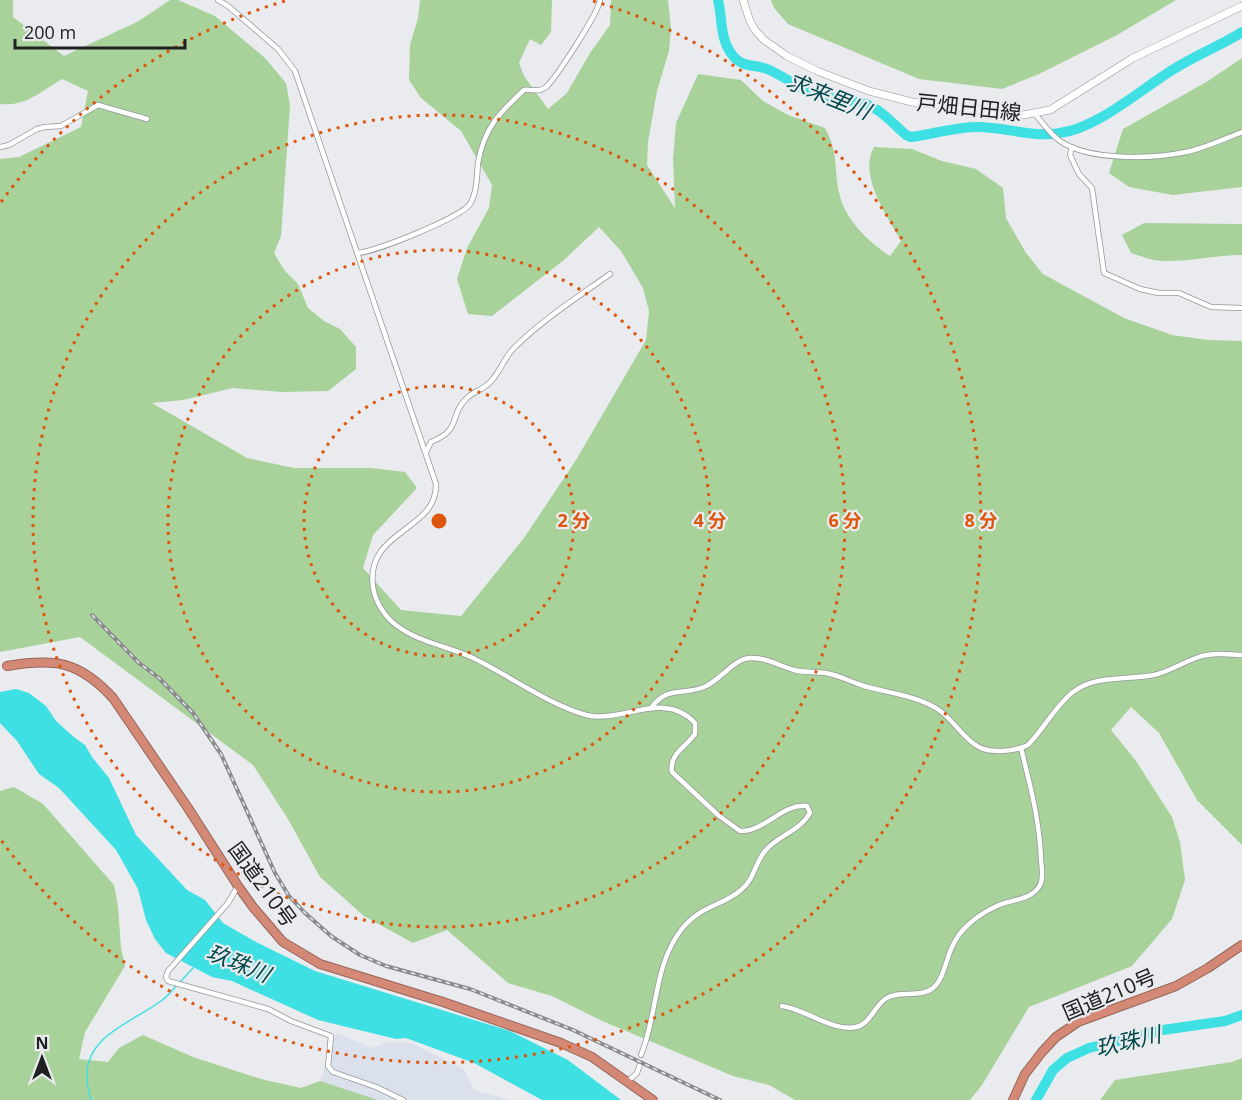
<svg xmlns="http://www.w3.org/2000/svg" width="1242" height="1100" viewBox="0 0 1242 1100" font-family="'Open Sans','Noto Sans JP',sans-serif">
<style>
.built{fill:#dbe1ec}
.green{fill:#a8d29a}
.water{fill:#3ee0e3}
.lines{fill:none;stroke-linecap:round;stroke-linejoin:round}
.stream{stroke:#3ee0e3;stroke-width:1.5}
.river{stroke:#3ee0e3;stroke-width:10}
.street-casing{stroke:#94969a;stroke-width:6}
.secondary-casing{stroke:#94969a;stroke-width:8}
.highway-casing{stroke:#956559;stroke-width:10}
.street{stroke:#fff;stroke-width:4.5}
.secondary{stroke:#fff;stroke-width:7}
.highway{stroke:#d48976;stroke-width:8}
.rail-casing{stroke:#898b8d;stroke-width:4}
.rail{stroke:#e9ebef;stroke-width:1.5;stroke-dasharray:4.5;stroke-linecap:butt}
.ring{fill:none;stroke:#de560d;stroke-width:3;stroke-dasharray:3 6}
.labels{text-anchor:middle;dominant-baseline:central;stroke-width:4.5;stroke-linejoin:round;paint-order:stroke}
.street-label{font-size:21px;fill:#202122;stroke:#e9ebef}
.water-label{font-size:22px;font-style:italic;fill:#00484a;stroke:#e9ebef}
.centre{fill:#de560d;stroke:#e9ebef;stroke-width:3}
.ring-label{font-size:18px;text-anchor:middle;font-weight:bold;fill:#de560d;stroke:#e9ebef;stroke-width:4.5;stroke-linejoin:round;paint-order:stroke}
</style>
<rect width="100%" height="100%" fill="#e9ebef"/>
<polygon class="built" points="336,1033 373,1048 387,1042 412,1043 464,1069 474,1090 511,1100 378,1100 320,1081"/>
<g class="green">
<path d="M0 0H13V17L64 56 139 21 170 0H178L215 16 265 58 286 83 290 105 281 236 274 253 285 271 298 284 308 308 324 321 340 329 356 347V369L328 391 282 392 233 388 183 400 152 403 247 458 294 468H371L405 472 417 488 373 535 363 568 401 610 461 616 524 538 576 460 646 340 649 311 643 288 621 251 599 227 564 260 492 316 468 314 457 279 467 248 489 208 492 185 461 131 421 98 409 80 410 45 418 18 420 0H552L551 32 541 45 530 39 519 63 524 76 548 109 567 93 590 53 610 25 611 0H668L671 28 669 51 657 91 648 142 647 165 675 208 673 159 676 123 698 74 741 80 763 101 788 115 825 128C840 156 833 170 840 196 846 221 870 243 890 256L901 241C887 215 858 176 874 147L912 149 942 161 976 169 1003 188 1006 218 1026 253 1043 274 1124 318 1172 335 1208 340 1242 341V845L1197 800 1159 733 1131 707 1111 730 1136 761 1172 817 1180 842 1185 880 1172 919 1132 966 1029 1007 982 1085 970 1100H795L769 1085 733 1076 600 1020 552 996 508 983 447 930 413 943 364 916 320 877 288 819 253 765 80 637 0 652V159L19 157 81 127 88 91 62 79C42 91 25 107 0 104Z"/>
<polygon points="771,0 1176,0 1117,35 1039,74 1002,89 919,79 788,24 774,8"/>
<polygon points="1242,58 1242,187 1173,195 1129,187 1109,173 1123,129 1208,81"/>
<path d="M1144 223 1242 224V255C1215 255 1189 262 1162 261 1152 261 1141 256 1131 253L1122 235Z"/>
<polygon points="14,787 43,804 114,885 118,906 121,948 125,966 85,1032 79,1059 108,1062 119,1048 143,1035 193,1057 261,1079 301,1088 320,1081 378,1100 0,1100 0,791"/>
<polygon points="1242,1058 1242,1100 1100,1100 1115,1080 1232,1062"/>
</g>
<polygon class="water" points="16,689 29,693 46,706 56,721 75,738 85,745 92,757 109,778 136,835 187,890 205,900 223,923 256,942 315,971 510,1031 568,1060 621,1100 542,1100 474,1063 406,1038 396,1039 318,1020 232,981 212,977 166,953 155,939 146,920 138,889 116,850 59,788 39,774 17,741 0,723 0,692"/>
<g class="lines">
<g class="stream">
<polyline points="180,982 193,968"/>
<path d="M91 1100C89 1093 87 1085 87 1077 85 1036 133 1022 161 1001 167 997 172 991 177 985"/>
</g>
<g class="river">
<path d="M718 0C723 20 719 40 734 57 744 68 755 64 767 69 782 75 797 87 811 92 829 100 847 99 865 104 881 109 893 124 906 135L911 137C933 134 956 127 978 127 1006 127 1032 138 1060 133 1098 128 1141 89 1174 69 1196 55 1220 46 1242 32"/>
<polyline points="1036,1100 1053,1070 1067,1058 1089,1048 1163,1030 1225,1021 1242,1015"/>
</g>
<defs>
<g id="street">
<path d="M218 0 228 6 278 49 295 71 436 484C437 532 365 529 373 587 375 601 384 616 396 625 418 642 447 646 471 657 509 675 545 703 586 715 621 724 664 689 695 723V734C686 747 669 754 672 772L718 815 740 831C765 832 782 803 807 806L810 813C800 831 777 836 765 851 755 863 754 880 741 890 721 907 700 905 681 930 653 967 658 1014 641 1055"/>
<path d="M1035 114C1043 123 1050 134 1060 141 1089 161 1152 159 1186 152 1205 148 1224 139 1242 132"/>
<polyline points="0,147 9,145 37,129 45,127 61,126 98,105 147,119"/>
<polyline points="1072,147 1070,155 1079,174 1092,188 1104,273 1140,289 1159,293 1179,293 1211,307 1242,308"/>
<path d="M357 253C373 253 462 217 470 204 477 193 477 175 478 163 484 128 499 113 524 90 532 89 539 93 546 87 556 78 599 12 600 0"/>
<path d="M426 452 431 442C463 429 448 416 467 398 473 392 481 390 487 385 499 376 503 359 514 348 542 320 578 297 610 274"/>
<path d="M651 708C668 685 682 696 704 687 720 681 733 659 750 658 766 657 779 666 794 670 804 673 815 671 826 673 838 675 849 681 861 685 886 693 917 695 939 710 954 720 963 739 979 747 992 754 1016 751 1028 745 1044 729 1055 706 1073 692 1094 675 1128 680 1154 675 1168 672 1182 663 1196 658 1211 652 1227 654 1242 655"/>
<polyline points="238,886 228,903 168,971 166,977 168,981 268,1009 291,1021 331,1036 328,1066 333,1072 376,1087 403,1100"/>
<path d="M782 1006C805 1009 833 1032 856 1027 869 1025 875 1006 885 999 899 989 919 999 933 988 944 979 946 959 952 947 956 938 961 931 968 925 976 917 988 910 999 905 1013 899 1034 900 1041 883 1043 876 1042 867 1041 860 1040 822 1030 785 1021 748"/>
<polyline points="627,1082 637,1073 640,1064"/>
</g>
<polyline id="secondary" points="743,0 750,21 755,30 764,40 787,56 817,71 869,91 912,102 1023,115 1050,110 1133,58 1242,6"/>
<g id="highway">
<path d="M7 666C55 658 79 661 113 698L188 808 238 886 253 907 283 942 320 964 443 1002 561 1043 592 1057 653 1100"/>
<polyline points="1013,1100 1025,1074 1042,1052 1056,1037 1078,1022 1176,986 1208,968 1242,945"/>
</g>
</defs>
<use href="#street" class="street-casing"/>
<use href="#secondary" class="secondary-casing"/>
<use href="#highway" class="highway-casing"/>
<use href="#street" class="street"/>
<use href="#secondary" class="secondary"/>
<use href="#highway" class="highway"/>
<defs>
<polyline id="rail" points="92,615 139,663 159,678 193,713 221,754 275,873 289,896 305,913 331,936 360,955 386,966 470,989 573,1030 720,1100"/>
</defs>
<use href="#rail" class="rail-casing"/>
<use href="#rail" class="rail"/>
</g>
<g class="ring">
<circle cx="439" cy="521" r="135"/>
<circle cx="439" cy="521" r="271"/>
<circle cx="439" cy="521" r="406"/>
<path d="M1 202A542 542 0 0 1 285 1M593 1A542 542 0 1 1 1 840"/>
</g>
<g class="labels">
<g class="street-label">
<text transform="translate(969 107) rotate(6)">戸畑日田線</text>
<text transform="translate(263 884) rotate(54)">国道210号</text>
<text transform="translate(1109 994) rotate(-23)">国道210号</text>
</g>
<g class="water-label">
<text transform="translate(829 95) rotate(22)">求来里川</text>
<text transform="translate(239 962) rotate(22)">玖珠川</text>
<text transform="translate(1128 1040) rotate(-13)">玖珠川</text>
</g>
</g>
<circle cx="439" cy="521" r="9" class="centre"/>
<g class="ring-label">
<text x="574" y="527">2 分</text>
<text x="710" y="527">4 分</text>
<text x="845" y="527">6 分</text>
<text x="981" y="527">8 分</text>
</g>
<g transform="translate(42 1058)" stroke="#e9ebef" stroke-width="4.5" paint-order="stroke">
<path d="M0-4.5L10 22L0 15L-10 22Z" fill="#202122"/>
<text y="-9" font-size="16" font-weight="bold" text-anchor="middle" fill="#202122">N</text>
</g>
<path d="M15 39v9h170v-9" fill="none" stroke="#202122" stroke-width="3"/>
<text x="24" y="39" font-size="18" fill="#202122" stroke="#e9ebef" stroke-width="4.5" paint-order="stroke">200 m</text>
</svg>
